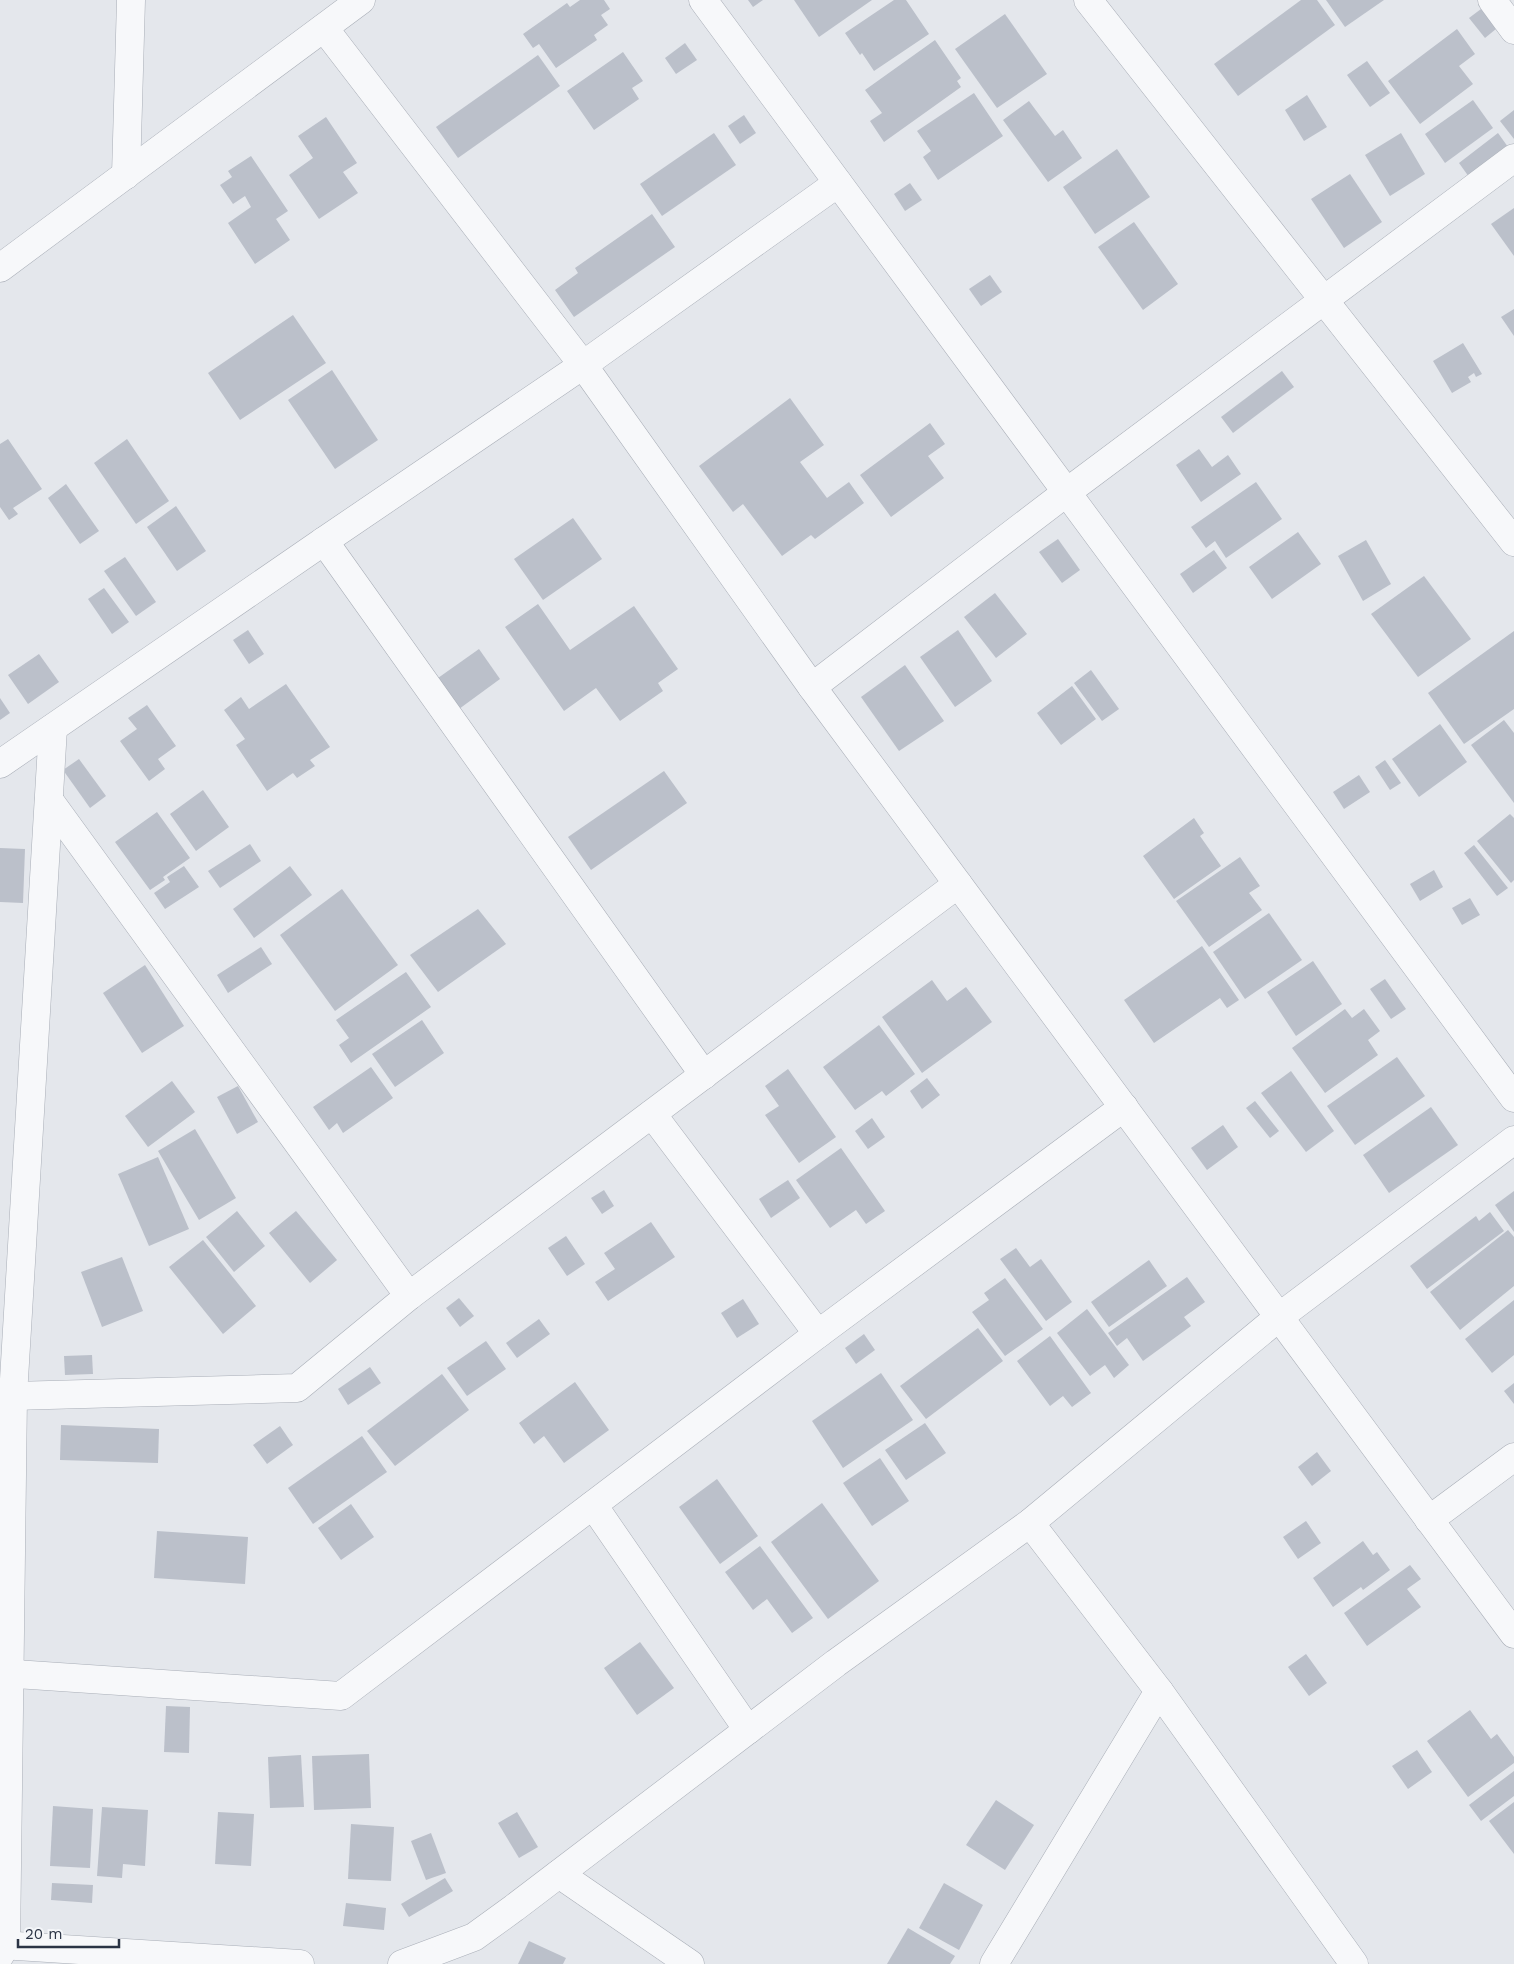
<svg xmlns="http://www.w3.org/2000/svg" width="1514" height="1964" viewBox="0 0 1514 1964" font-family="'Work Sans',sans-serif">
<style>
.building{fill:#bbc0ca}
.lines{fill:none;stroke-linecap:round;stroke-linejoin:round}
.minor-casing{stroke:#a9aeb7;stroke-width:29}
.minor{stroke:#f7f8fa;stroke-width:28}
</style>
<rect width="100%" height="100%" fill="#e4e7ec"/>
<g class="building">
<polygon points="580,0 604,0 610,9 601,15 608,25 594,35 597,40 556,68 539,44 533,48 523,34 567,3 570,7"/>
<polygon points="748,0 763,0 753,7"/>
<polygon points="794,0 872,0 819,37"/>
<polygon points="894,0 906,0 929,34 874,71 862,53 860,55 845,33"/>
<polygon points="1301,0 1317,0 1335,25 1238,96 1214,64"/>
<polygon points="1326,0 1384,0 1345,27"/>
<polygon points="1481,9 1496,29 1485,38 1469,18"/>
<polygon points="1005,14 1047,74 997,108 955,49"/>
<polygon points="1457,29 1475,54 1459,66 1473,84 1420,124 1388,81"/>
<polygon points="935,40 961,78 957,81 961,87 884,142 870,121 882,113 865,90"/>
<polygon points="685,43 697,60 676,74 665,58"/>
<polygon points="623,52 643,81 632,88 639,99 594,130 567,91"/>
<polygon points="538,55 560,86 458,158 436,127"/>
<polygon points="1367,61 1390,93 1370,107 1347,75"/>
<polygon points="974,93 1003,136 938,180 923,157 931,151 917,131"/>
<polygon points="1307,95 1327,127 1304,141 1285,110"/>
<polygon points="1473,100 1493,128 1445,163 1425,134"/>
<polygon points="1029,101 1055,136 1063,130 1082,158 1048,182 1003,120"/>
<polygon points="1514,110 1514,139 1500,121"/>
<polygon points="744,115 756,133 740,144 728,126"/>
<polygon points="326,117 357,163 343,172 358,193 319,219 289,175 313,158 298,136"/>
<polygon points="714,133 736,165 662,216 640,184"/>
<polygon points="1401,133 1425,174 1390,196 1365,155"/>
<polygon points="1498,133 1508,147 1469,177 1459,163"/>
<polygon points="1117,149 1150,197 1095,234 1063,187"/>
<polygon points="251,156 288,211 276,219 290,240 255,264 228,223 251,207 245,196 233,204 220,185 232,177 228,171"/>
<polygon points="1350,174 1382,222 1344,248 1311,199"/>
<polygon points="910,183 922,200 905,211 894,194"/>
<polygon points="1514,208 1514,256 1491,224"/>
<polygon points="652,214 675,247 574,317 555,290 578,273 575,268"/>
<polygon points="1134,222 1178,284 1143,310 1098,247"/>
<polygon points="990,275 1002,292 981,306 969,289"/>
<polygon points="1514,309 1514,336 1501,317"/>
<polygon points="293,315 326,363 240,420 208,373"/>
<polygon points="1463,343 1482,374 1476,377 1474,373 1468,377 1471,382 1452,393 1433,361"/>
<polygon points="332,370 378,440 335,469 288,400"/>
<polygon points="1282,371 1294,387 1233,433 1221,417"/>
<polygon points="790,398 824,445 800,462 827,498 849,482 864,503 815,539 811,535 782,556 743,504 733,512 699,466"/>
<polygon points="930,423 945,444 928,456 944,478 891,517 860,475"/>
<polygon points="8,439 42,489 13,508 18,514 9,520 0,507 0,444"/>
<polygon points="127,439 169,501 136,524 94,463"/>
<polygon points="1199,449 1212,467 1228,455 1241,474 1201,502 1176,465"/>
<polygon points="1256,482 1282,519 1226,558 1215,541 1206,548 1191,527"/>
<polygon points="66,484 99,531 80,544 48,498"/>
<polygon points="176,506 206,551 177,571 147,527"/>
<polygon points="573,518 602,559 543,600 514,559"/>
<polygon points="1298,532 1321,564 1272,599 1249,567"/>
<polygon points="1058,539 1080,570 1062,583 1039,552"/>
<polygon points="1366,540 1391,584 1363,601 1338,556"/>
<polygon points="1214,550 1227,568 1193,593 1180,574"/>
<polygon points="125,557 156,602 136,616 104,571"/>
<polygon points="1424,576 1471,639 1418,677 1371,614"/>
<polygon points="104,588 129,622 112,634 88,599"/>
<polygon points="995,593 1027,634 996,658 964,617"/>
<polygon points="538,604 570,650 634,606 678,669 658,683 663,691 620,721 596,688 564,711 505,627"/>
<polygon points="248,630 264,654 249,664 233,640"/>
<polygon points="958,630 992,681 955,707 920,657"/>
<polygon points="1514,631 1514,709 1464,744 1428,693"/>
<polygon points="479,649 500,679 459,709 438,678"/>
<polygon points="39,654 59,682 28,704 8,675"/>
<polygon points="905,665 944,721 899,751 861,697"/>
<polygon points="1091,670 1119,709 1102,721 1074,683"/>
<polygon points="286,684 330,747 310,760 315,766 297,778 293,773 267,791 236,745 245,739 224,710 241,697 249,709"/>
<polygon points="1072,686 1096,719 1061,745 1037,713"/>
<polygon points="0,698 10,713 0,720"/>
<polygon points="147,705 176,746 158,759 165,769 149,781 120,741 137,729 128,718"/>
<polygon points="1504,720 1514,733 1514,803 1471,745"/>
<polygon points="1440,724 1467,762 1419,797 1392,759"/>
<polygon points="79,759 106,796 90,808 63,770"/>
<polygon points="1385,760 1401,783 1390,790 1375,767"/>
<polygon points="664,771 687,803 591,870 568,837"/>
<polygon points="1359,775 1370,792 1344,809 1333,792"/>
<polygon points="203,790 229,827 196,851 170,814"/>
<polygon points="157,812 190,858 163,877 165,880 150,890 115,842"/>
<polygon points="1510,814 1514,818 1514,880 1511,883 1477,841"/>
<polygon points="1194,818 1204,833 1200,836 1221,866 1174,899 1143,856"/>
<polygon points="250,844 261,861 220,888 208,871"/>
<polygon points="1474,845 1508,888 1497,896 1464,853"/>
<polygon points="0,848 25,849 23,903 0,902"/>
<polygon points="1240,857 1260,886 1249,893 1262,910 1209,947 1176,901"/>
<polygon points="184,866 199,887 165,909 154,893 170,882 167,877"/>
<polygon points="290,866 312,895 254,938 233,909"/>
<polygon points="1434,870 1443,887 1420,901 1410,884"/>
<polygon points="342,889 398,965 335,1011 280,935"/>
<polygon points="1470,898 1480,915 1462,925 1452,908"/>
<polygon points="478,909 506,944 438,992 410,955"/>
<polygon points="1269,913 1302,960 1245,999 1213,952"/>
<polygon points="1202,946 1239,1000 1227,1008 1220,998 1154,1043 1124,1000"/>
<polygon points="261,947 272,964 228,993 217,975"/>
<polygon points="1313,961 1342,1004 1296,1036 1267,992"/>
<polygon points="145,965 184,1026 142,1053 103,993"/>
<polygon points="406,972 431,1007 351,1063 339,1045 349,1038 336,1020"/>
<polygon points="1385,979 1406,1009 1391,1019 1370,989"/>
<polygon points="932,980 947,1001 966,987 992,1022 922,1073 882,1017"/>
<polygon points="1345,1009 1352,1018 1364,1009 1380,1031 1368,1040 1378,1055 1325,1093 1292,1048"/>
<polygon points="422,1020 444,1053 395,1087 372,1054"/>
<polygon points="879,1025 915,1074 886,1096 882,1091 855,1110 823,1067"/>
<polygon points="1397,1057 1425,1096 1355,1145 1327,1106"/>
<polygon points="371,1067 393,1098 343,1133 337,1123 329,1130 313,1107"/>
<polygon points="788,1069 836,1137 799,1163 765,1115 779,1106 765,1086"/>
<polygon points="1291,1071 1334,1131 1306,1152 1261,1093"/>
<polygon points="927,1078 940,1095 922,1109 910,1091"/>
<polygon points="172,1081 195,1112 148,1147 125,1116"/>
<polygon points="238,1086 258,1122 237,1134 217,1097"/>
<polygon points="1255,1101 1279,1131 1270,1138 1246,1108"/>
<polygon points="1431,1107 1458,1145 1389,1193 1363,1155"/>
<polygon points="872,1118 885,1137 868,1149 855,1131"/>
<polygon points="1223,1125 1238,1147 1207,1170 1191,1148"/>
<polygon points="195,1129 236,1198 199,1220 158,1151"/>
<polygon points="841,1148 885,1211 866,1224 856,1210 830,1228 796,1180"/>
<polygon points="158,1157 189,1229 149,1246 118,1174"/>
<polygon points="788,1180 800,1198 771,1218 759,1199"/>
<polygon points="604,1190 614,1206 602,1214 591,1198"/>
<polygon points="1514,1191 1514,1232 1495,1205"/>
<polygon points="237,1211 265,1246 234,1272 206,1237"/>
<polygon points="296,1211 337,1260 310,1283 269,1233"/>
<polygon points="1490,1212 1504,1231 1427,1289 1410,1266 1476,1216 1479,1221"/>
<polygon points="651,1222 675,1257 608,1301 595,1282 615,1269 604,1253"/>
<polygon points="1508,1230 1514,1237 1514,1286 1460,1330 1430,1292"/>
<polygon points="566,1236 585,1264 567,1276 548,1248"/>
<polygon points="203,1240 256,1306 223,1334 169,1267"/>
<polygon points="1016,1248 1030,1267 1041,1259 1072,1302 1046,1321 1000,1259"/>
<polygon points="122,1257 143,1311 102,1327 81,1272"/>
<polygon points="1149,1260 1167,1286 1109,1327 1091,1302"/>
<polygon points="1187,1277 1205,1302 1184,1317 1191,1326 1143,1361 1127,1338 1117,1346 1108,1333"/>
<polygon points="1005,1278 1043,1329 1005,1356 972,1312 989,1300 984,1293"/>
<polygon points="459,1298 474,1316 460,1327 446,1308"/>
<polygon points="743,1299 759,1324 737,1338 721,1313"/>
<polygon points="1514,1300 1514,1355 1492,1373 1465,1339"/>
<polygon points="1087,1309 1129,1365 1114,1378 1105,1365 1090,1376 1057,1333"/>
<polygon points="539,1319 550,1334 517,1358 506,1343"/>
<polygon points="978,1328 1003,1361 926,1419 900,1386"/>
<polygon points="864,1334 875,1350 856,1364 845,1348"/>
<polygon points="1050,1336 1091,1393 1072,1407 1063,1396 1050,1406 1017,1361"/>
<polygon points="486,1341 506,1369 467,1396 447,1368"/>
<polygon points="92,1355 93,1374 65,1375 64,1356"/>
<polygon points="370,1367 381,1383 348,1405 338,1389"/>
<polygon points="881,1373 913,1420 843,1468 812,1421"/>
<polygon points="442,1374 469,1410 395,1466 367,1431"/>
<polygon points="575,1382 609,1430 564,1463 544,1436 534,1444 519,1423"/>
<polygon points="1514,1383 1514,1404 1504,1391"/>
<polygon points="925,1423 946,1453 906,1480 885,1450"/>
<polygon points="61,1425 159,1429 158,1463 60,1460"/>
<polygon points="280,1426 293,1445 267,1464 253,1445"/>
<polygon points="362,1436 387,1472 313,1524 288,1488"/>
<polygon points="1317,1452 1331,1471 1312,1486 1298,1467"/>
<polygon points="880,1458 909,1501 872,1526 843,1483"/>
<polygon points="717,1479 758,1536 720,1564 679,1507"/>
<polygon points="822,1503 879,1581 828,1619 771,1542"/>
<polygon points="351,1504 374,1537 341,1560 318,1528"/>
<polygon points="1306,1521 1321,1543 1298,1559 1283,1537"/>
<polygon points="157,1531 248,1537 245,1584 154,1578"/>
<polygon points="1363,1541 1373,1555 1377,1552 1390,1570 1363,1590 1361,1587 1333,1607 1313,1578"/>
<polygon points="760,1546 813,1618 792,1633 767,1599 753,1610 725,1572"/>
<polygon points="1410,1565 1421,1579 1407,1589 1421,1607 1367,1646 1344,1613"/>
<polygon points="640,1642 674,1688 637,1715 604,1668"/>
<polygon points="1306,1654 1327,1683 1309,1696 1288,1667"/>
<polygon points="166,1706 190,1707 189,1753 164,1752"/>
<polygon points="1470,1710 1491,1739 1497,1734 1514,1757 1514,1763 1468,1797 1427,1741"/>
<polygon points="1417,1750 1432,1772 1408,1789 1392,1766"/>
<polygon points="369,1754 371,1808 314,1810 312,1756"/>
<polygon points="301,1755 304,1807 270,1808 268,1757"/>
<polygon points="1514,1771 1514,1796 1481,1821 1469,1805"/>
<polygon points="996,1800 1034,1825 1005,1870 966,1845"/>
<polygon points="1514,1802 1514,1854 1489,1821"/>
<polygon points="53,1806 93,1809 90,1868 50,1866"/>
<polygon points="102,1807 148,1810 145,1866 123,1864 122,1878 97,1876"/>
<polygon points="218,1812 254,1814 251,1866 215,1864"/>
<polygon points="517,1812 538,1847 519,1858 498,1823"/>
<polygon points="351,1824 394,1827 391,1881 348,1879"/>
<polygon points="431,1833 446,1873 426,1880 411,1841"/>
<polygon points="445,1878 453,1891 409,1917 401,1904"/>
<polygon points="52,1883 93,1885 92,1903 51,1900"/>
<polygon points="944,1883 983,1905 959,1950 919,1928"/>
<polygon points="346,1903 386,1908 384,1930 343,1926"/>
<polygon points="908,1928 955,1956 950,1964 887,1964"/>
<polygon points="529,1941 566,1958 563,1964 518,1964"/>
</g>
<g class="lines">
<defs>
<g id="minor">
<polyline points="703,0 1514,1098"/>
<polyline points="1088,0 1514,542"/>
<polyline points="1492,0 1514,30"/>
<polyline points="324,28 583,365 812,687 1514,1634"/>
<polyline points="126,175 131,0"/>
<polyline points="0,268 361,0"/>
<polyline points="324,541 704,1075"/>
<polyline points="812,687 1067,492 1514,158"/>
<polyline points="0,764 324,541 583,365 838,183"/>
<polyline points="49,800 409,1296"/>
<polyline points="652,1114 818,1334"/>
<polyline points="13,1396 297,1388 409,1296 958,884"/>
<polyline points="593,1505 748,1730"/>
<polyline points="1429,1520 1514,1457"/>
<polyline points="1030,1523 1159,1691 1354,1964"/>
<polyline points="0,1673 341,1696 818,1334 1124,1107"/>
<polyline points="559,1874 690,1964"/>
<polyline points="0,1945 300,1964"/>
<polyline points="0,1955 6,1945 13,1396 53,728"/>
<polyline points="402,1964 474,1937 514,1908 836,1663 1030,1523 1279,1317 1514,1140"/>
<polyline points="994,1964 1159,1691"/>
</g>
</defs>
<use href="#minor" class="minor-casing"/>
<use href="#minor" class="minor"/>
</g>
<path d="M18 1939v8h101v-8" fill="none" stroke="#2b3445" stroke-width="2.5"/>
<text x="25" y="1939" font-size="15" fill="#2b3445" stroke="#f4f6f9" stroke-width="4" paint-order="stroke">20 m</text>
</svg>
